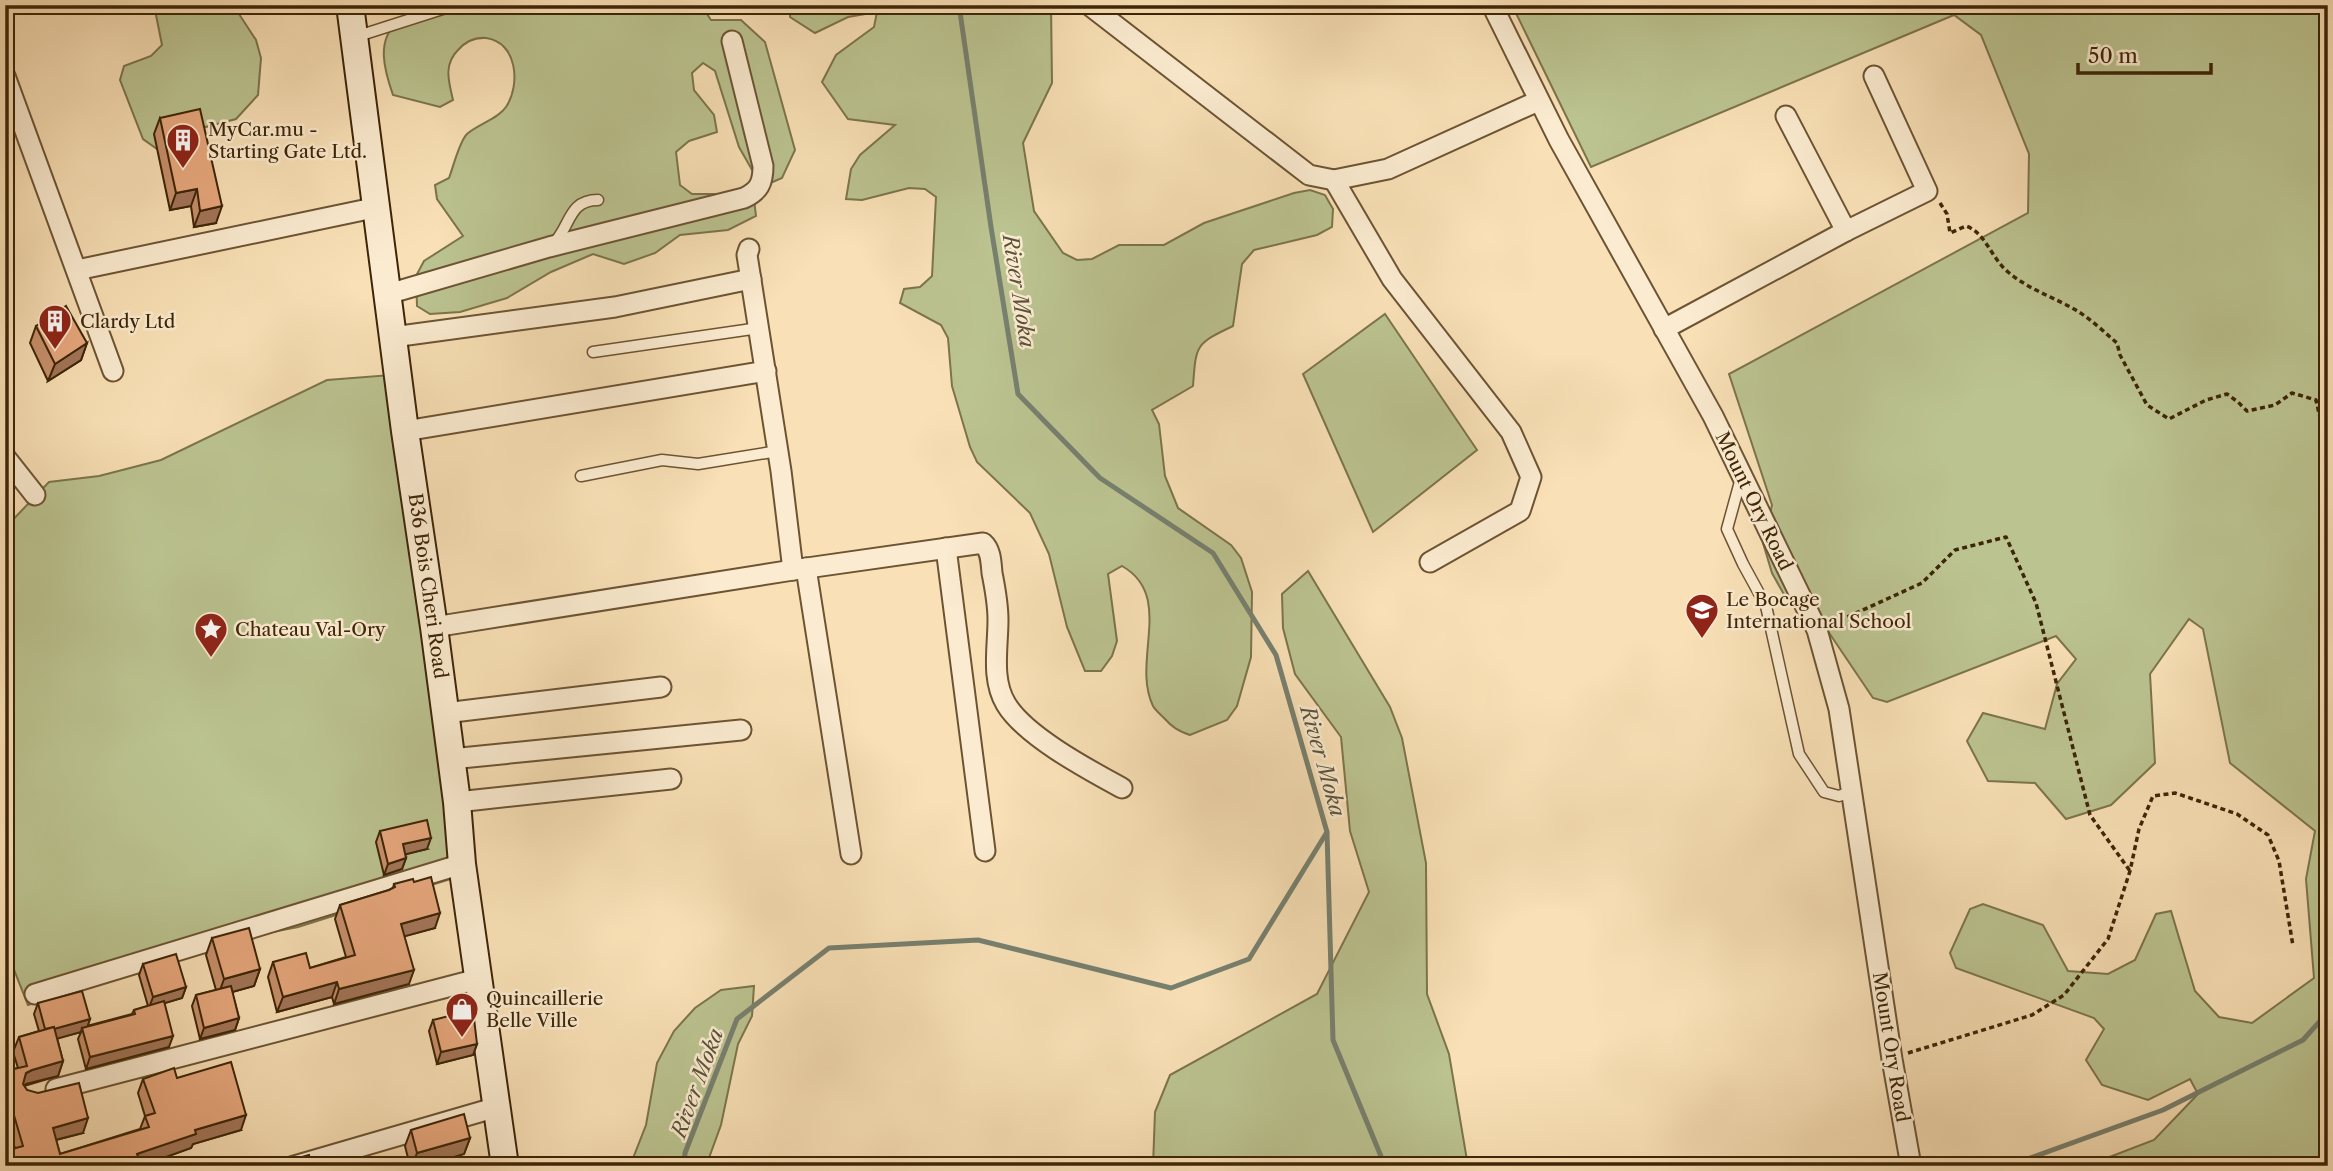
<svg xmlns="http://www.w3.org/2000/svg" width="2333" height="1171" viewBox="0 0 2333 1171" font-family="'Libre Caslon Text',serif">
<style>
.green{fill:#bbc390;stroke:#7c744c;stroke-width:2}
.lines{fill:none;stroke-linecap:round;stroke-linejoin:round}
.stream{stroke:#77806f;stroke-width:5}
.lane-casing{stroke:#6c5433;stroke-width:13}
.street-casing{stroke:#6c5433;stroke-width:23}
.secondary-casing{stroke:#3d2507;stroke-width:30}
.path{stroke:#3d2507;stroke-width:3.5;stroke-dasharray:5 3.5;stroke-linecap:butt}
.lane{stroke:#fbebd0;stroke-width:10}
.street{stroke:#fbebd0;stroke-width:19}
.secondary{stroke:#fbebd0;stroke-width:26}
.wall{fill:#c7906c;stroke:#3d2507;stroke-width:2}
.shaded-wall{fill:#a27558;stroke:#3d2507;stroke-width:2}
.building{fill:#e7a77d;stroke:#3d2507;stroke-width:2}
.labels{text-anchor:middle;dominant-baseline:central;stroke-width:5;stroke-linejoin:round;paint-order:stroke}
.poi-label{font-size:19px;fill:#3d2507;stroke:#fbebd0;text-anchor:start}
.street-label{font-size:19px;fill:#3d2507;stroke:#fbebd0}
.water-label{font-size:21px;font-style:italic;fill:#5a523b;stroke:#fbebd0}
</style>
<rect width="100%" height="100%" fill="#f9e0b6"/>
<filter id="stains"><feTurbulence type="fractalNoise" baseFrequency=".00286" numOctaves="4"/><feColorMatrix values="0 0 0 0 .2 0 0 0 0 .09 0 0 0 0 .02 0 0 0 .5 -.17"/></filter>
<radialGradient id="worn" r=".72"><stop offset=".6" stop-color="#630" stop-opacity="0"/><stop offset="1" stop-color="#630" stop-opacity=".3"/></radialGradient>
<g class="green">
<polygon points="154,5 236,5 237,11 256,40 261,58 258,95 236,119 202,128 173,147 157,149 143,139 120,80 124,66 151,56 162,45"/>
<path d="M423 5H701L711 20H741L765 42 795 150 782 178 768 184 755 175 739 147 715 71 703 63 692 73 694 90 714 115 717 132 689 141 676 152 680 185 692 194H740L754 200 756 216 728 230 680 235 655 253 624 264 593 254 551 272 507 298 460 312 430 314 417 306 416 276 424 261 463 236 437 199 435 185 449 178C453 168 459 142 467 134 478 124 498 119 506 107 521 84 517 42 486 38 474 37 465 42 458 50 443 65 449 82 453 100L440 107 393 95C385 72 375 40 398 22 405 17 414 13 422 8Z"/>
<path d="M791 5H1051L1052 83 1023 143 1034 211 1063 253 1077 260 1092 259 1119 245H1164L1204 223 1294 193 1310 190 1325 195 1333 209 1332 227 1317 235 1254 250 1242 264 1233 326C1195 344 1196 345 1193 386L1152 410 1159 424 1165 476 1178 508 1231 545 1241 558 1252 592 1251 657 1237 706 1227 720 1190 735C1178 731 1172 727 1164 718 1160 714 1155 710 1153 706 1131 661 1175 596 1122 566L1108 574 1117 641 1112 656 1101 671H1085L1067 627 1049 554 1030 513 977 462 970 447 952 386 948 338 941 325 900 303 904 289 920 287 932 276 936 197 925 189 909 188 862 200 846 199 851 169 860 155 895 125 848 119 822 82 836 55 874 27 877 12 848 17 815 33 790 17Z"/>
<polygon points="1512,5 2328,5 2328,1166 2086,1166 2154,1140 2198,1094 2190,1079 2148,1100 2102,1085 2086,1060 2104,1029 2094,1018 1956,968 1950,953 1970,909 1983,904 2043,925 2068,971 2108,974 2135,960 2156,914 2171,911 2195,991 2219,1017 2252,1023 2314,978 2306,879 2315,831 2230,763 2203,629 2189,619 2150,674 2155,763 2111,805 2066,819 2035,783 1988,781 1967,741 1983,713 2045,729 2057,684 2076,659 2056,636 1887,702 1873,698 1815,612 1787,600 1772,573 1763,543 1772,505 1729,374 2028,213 2029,154 1981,35 1954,15 1591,167"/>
<polygon points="1385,314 1477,450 1373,532 1303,374"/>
<polygon points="391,375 463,875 298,927 257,935 144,967 28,1005 5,947 5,528 49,482 99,476 161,460 327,380"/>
<polygon points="1308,571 1390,707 1402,738 1426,863 1427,994 1449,1054 1468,1166 1153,1166 1155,1112 1170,1075 1317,994 1369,892 1350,831 1341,737 1295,674 1283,628 1282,594"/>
<polygon points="754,986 752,1016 738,1044 721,1125 706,1166 630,1166 646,1125 657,1063 674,1031 695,1008 721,990"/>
</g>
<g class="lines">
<g class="stream">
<polyline points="1327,833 1333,1040 1385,1166"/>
<polyline points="684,1166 685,1153 737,1019 829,948 978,940 1171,988 1249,959 1327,832 1276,655 1213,553 1100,478 1018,394 991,227 959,5"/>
<polyline points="2008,1166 2163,1110 2303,1040 2328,1012"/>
</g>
<defs>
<g id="lane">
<polyline points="355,37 455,5"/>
<path d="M552 245C571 228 567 200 598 200"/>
<polyline points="593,352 759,328"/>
<polyline points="581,476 662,460 698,464 778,451"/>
<polyline points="1741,478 1727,529 1743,564 1766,606 1799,754 1824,792 1839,796 1853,791"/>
</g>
<g id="street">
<polyline points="1089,5 1309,175 1334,180 1388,169 1538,101"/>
<polyline points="1492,5 1559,140 1713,416 1817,630 1839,709 1892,1059 1911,1166"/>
<polyline points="5,76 113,371"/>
<polyline points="1786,116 1846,231"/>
<polyline points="1334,180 1392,279 1511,432 1531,477 1520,511 1430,562"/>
<polyline points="749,249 747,255 781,471 793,570"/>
<polyline points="77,270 378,207"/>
<path d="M388 294 549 247 744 198C759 191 763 183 763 166L732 41"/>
<polyline points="1664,329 1846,231 1927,191 1874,76"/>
<polyline points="393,337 615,307 751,279"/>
<polyline points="405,431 766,371"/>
<polyline points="5,457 35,495"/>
<polyline points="946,548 985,851"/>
<polyline points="806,568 851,854"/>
<path d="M434 627 793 570 983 543C991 550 991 562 992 573 995 588 998 604 998 620 998 648 991 679 1006 704 1025 736 1089 770 1122 788"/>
<polyline points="445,713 661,687"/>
<polyline points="451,759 741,730"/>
<polyline points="457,802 671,779"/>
<polyline points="35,994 462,864"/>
<polyline points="56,1089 478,979"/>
<polyline points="294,1166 497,1107"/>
</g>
<polyline id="secondary" points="350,5 405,431 434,627 457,802 462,864 505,1166"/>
</defs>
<use href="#lane" class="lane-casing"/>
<use href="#street" class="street-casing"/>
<use href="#secondary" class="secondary-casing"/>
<g class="path">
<path d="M1940 203 1947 214 1950 233 1966 226C1986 233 1991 258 2008 272 2028 289 2053 297 2074 309 2090 318 2104 332 2117 343L2120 355 2147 405 2169 419 2206 400 2227 394 2238 402 2247 411 2275 405 2292 393 2316 400 2323 431 2328 436"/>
<polyline points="1832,624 1922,583 1955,550 2006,537 2036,603 2090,815 2130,871"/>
<polyline points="1908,1053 2032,1015 2064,995 2108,939 2130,871 2139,829 2153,796 2175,793 2199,801 2237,814 2268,835 2279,861 2293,946"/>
</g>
<use href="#lane" class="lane"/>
<use href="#street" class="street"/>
<use href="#secondary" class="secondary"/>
</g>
<g class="wall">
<polygon points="160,118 216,223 194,227 191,206 170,210 154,134"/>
<polygon points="36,326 87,343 81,360 48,381 30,343"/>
<polygon points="380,831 427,849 405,854 406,858 402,869 384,875 376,842"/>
<polygon points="414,882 435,928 404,936 409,984 334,1004 332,997 277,1012 268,977 273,962 310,968 346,957 335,919 340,905 389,890 393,888 394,884"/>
<polygon points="212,938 260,969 254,986 232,992 239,1018 235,1030 200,1039 192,1006 196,995 216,990 206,955"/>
<polygon points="143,964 186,987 182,998 164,1003 169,1047 86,1069 78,1039 81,1032 57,1038 63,1061 58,1076 24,1086 27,1090 83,1133 56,1140 60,1154 140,1129 145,1116 138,1093 143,1079 177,1078 241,1130 193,1144 191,1148 141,1166 15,1148 5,1117 5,1071 18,1068 13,1052 19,1037 39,1031 34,1014 38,1003 90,1019 87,1026 132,1014 134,1010 148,1006 139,975"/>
<polygon points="433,1020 477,1044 473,1055 437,1064 429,1031"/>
<polygon points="411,1130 470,1138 464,1154 424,1166 410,1166 405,1146"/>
</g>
<g class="shaded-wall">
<polygon points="197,189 191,206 170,210 176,193"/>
<polygon points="222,206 216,223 194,227 200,211"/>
<polygon points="87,343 81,360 48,381 55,364"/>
<polygon points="431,838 427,849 399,856 403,844"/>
<polygon points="406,858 402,869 384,875 388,864"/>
<polygon points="440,913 435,928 395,939 401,924"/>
<polygon points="260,969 254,986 218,996 224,979"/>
<polygon points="414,970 409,984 334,1004 339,989"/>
<polygon points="337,982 332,997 277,1012 283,997"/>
<polygon points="186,987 182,998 149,1008 153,997"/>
<polygon points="239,1018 235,1030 200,1039 204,1028"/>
<polygon points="90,1019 86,1031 82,1028 81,1032 42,1043 46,1031"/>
<polygon points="173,1036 169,1047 86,1069 90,1057"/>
<polygon points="477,1044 473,1055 437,1064 441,1052"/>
<polygon points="63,1061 58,1076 26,1084 21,1088 26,1073 32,1070"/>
<polygon points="246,1115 241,1130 193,1144 191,1148 141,1166 137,1154 195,1130"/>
<polygon points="88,1118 83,1133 47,1142 53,1128"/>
<polygon points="470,1138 464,1154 424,1166 412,1166 417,1153"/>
</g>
<g class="building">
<polygon points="200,109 222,206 200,211 197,189 176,193 160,118"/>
<polygon points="66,306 87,343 55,364 36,326"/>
<polygon points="427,820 431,838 403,844 406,858 388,864 380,831"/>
<polygon points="431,877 440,913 401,924 414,970 339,989 337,982 283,997 273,962 306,953 310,968 355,955 340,905 389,890 395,887 394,884 413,879 414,882"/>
<polygon points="249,928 260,969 224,979 212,938"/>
<polygon points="176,954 186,987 153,997 143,964"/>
<polygon points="231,986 239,1018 204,1028 196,995"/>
<polygon points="82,991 90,1019 54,1029 54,1027 45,1029 38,1003"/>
<polygon points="164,1001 173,1036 90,1057 82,1028 135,1014 134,1010"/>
<polygon points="473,1010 477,1044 441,1052 433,1020"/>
<polygon points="54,1027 63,1061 32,1070 26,1073 23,1084 27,1090 38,1093 79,1083 88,1118 53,1128 60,1154 149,1127 145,1116 155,1113 143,1079 174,1068 177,1078 231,1062 246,1115 195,1130 196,1134 137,1154 141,1166 5,1166 5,1151 23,1146 6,1088 5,1088 5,1071 27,1066 19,1037"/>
<polygon points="464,1114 470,1138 417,1153 411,1130"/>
<polygon points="309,1155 312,1166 271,1166"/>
</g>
<defs>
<symbol id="building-pin" viewBox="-11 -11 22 30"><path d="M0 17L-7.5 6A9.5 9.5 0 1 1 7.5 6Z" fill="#8f2418" stroke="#fbebd0"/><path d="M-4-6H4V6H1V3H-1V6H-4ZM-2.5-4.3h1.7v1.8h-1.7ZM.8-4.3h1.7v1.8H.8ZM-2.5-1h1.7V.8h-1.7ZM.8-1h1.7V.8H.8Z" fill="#fff"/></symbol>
<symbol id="school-pin" viewBox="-11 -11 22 30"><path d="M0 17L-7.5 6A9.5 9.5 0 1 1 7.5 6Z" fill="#8f2418" stroke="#fbebd0"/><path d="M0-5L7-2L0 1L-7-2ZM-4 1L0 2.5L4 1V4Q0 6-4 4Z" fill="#fff"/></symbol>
<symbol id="sight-pin" viewBox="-11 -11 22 30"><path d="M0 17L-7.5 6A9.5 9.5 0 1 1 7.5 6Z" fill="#8f2418" stroke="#fbebd0"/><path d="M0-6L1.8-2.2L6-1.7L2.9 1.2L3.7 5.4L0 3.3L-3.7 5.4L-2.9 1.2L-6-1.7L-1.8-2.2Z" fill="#fff"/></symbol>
<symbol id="shop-pin" viewBox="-11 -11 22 30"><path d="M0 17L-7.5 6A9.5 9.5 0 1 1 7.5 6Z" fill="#8f2418" stroke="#fbebd0"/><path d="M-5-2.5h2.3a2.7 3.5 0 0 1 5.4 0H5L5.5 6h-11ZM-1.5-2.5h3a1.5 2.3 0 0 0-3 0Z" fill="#fff"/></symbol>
</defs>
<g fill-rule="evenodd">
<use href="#building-pin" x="164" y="121" width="38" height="52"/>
<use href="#building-pin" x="36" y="302" width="38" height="52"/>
<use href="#school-pin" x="1683" y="591" width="38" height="52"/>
<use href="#sight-pin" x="192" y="610" width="38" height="52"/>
<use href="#shop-pin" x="443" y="990" width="38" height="52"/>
</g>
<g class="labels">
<g class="poi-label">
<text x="208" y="129">MyCar.mu -<tspan x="208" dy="22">Starting Gate Ltd.</tspan></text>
<text x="80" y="321">Clardy Ltd</text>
<text x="1726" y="599">Le Bocage<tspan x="1726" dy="22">International School</tspan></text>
<text x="235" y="629">Chateau Val-Ory</text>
<text x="486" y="998">Quincaillerie<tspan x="486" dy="22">Belle Ville</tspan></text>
</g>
<g class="street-label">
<text transform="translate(1754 501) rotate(64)">Mount Ory Road</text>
<text transform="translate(428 586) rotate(82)">B36 Bois Cheri Road</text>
<text transform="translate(1891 1047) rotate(81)">Mount Ory Road</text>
</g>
<g class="water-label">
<text transform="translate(1019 291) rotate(81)">River Moka</text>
<text transform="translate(1323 761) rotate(74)">River Moka</text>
<text transform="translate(697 1083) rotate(-70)">River Moka</text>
</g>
</g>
<rect width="2333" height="1171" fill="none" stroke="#f9e0b6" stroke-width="28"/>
<rect x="7" y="7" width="2319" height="1157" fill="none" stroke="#3d2507" stroke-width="3.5"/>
<rect x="14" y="14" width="2305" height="1143" fill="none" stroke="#3d2507" stroke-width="2"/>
<path d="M2078 63v10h133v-10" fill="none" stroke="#3d2507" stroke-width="3.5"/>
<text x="2088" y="63" font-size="21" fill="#3d2507" stroke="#fbebd0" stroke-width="5" paint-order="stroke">50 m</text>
<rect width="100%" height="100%" filter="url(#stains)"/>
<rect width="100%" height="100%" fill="url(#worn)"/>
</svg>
